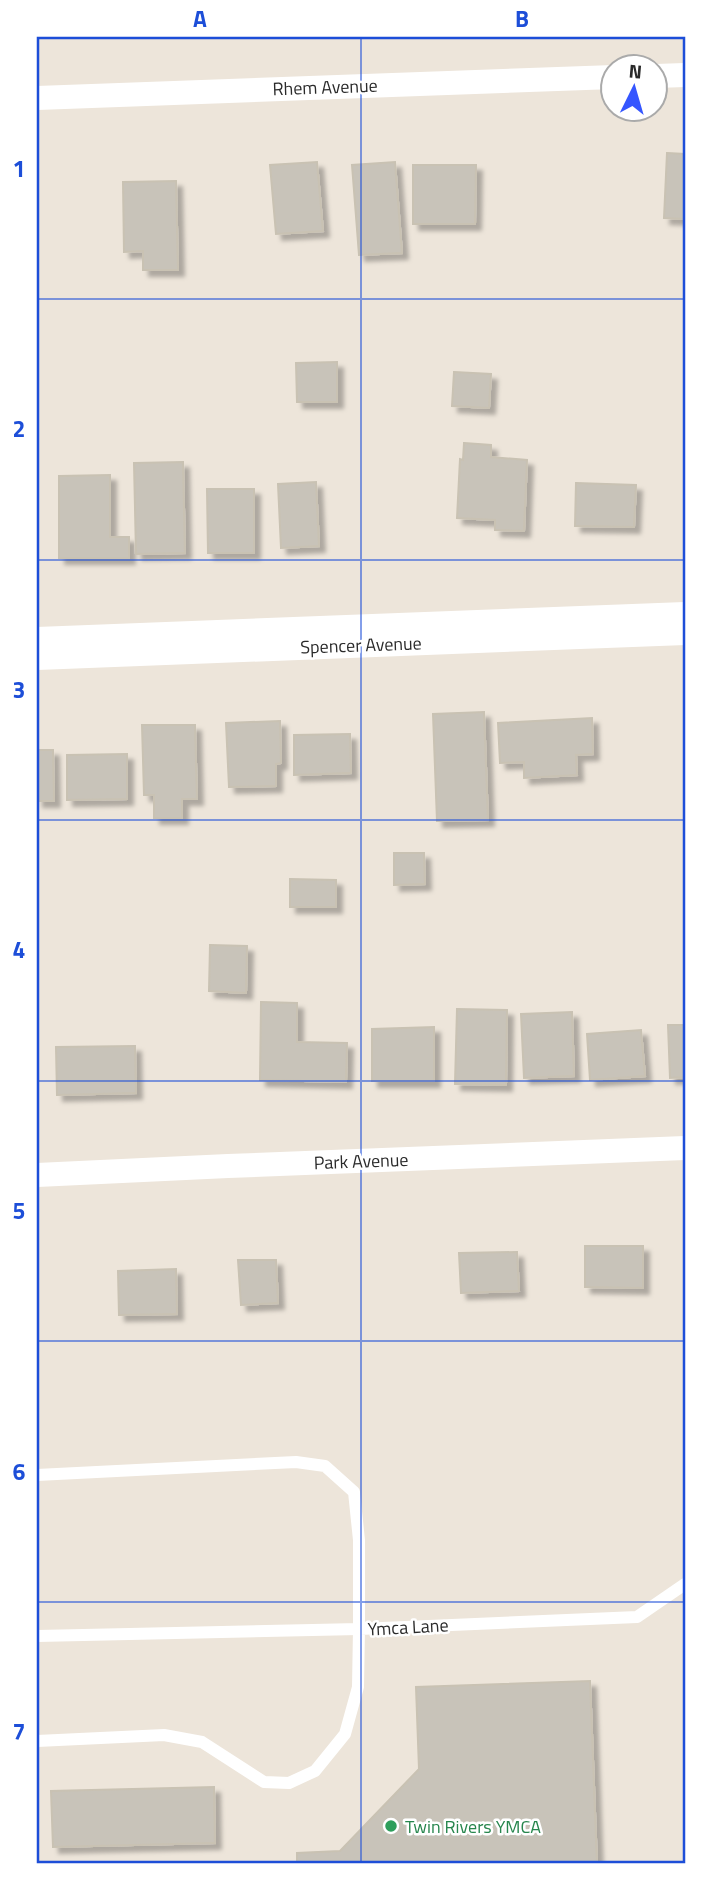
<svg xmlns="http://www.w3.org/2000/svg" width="722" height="1901" viewBox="0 0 722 1901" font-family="'Titillium Web',sans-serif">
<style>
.building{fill:#c8c3b9;stroke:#c9c2b3;stroke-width:2;filter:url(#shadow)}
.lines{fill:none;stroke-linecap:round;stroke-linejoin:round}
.service{stroke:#fff;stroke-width:12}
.minor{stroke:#fff;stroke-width:24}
.grid{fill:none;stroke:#1d4ed8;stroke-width:2;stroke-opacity:0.55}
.leisure-dot{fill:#2e9e5b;stroke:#fff;stroke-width:2.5}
.labels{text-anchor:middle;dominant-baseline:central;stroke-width:5;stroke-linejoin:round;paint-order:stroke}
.street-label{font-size:18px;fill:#2a2a2a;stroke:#fff}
.leisure-label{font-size:18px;fill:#27864d;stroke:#fff;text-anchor:start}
.neatline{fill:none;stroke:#1d4ed8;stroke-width:2.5}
.grid-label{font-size:23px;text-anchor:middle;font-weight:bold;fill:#1d4ed8}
</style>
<defs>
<filter id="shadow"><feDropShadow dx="6" dy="6" stdDeviation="2" flood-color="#0004"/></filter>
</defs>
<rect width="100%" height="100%" fill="#ede5da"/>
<g class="building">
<polygon points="667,153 685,154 685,219 664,218"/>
<polygon points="317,162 323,231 276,234 270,165"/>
<polygon points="395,162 402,253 359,255 352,165"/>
<polygon points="413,165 476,165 475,224 413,224"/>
<polygon points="176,181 178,270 143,270 143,251 124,252 123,182"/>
<polygon points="337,362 337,402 297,402 296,363"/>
<polygon points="454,372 491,374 489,408 452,406"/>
<polygon points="464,443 491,445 491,457 527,460 524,531 495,530 495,520 457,518 460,459 463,460"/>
<polygon points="183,462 185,553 136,554 134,463"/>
<polygon points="110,475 110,537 129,537 129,558 59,558 59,476"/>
<polygon points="316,482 319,546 281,548 278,484"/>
<polygon points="576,483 636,485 634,527 575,526"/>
<polygon points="207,489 254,489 254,553 208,553"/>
<polygon points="484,712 488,820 437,821 433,714"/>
<polygon points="592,718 593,754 576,755 577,775 524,778 524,762 500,763 498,723"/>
<polygon points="280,721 281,763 276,764 276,786 229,787 226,723"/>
<polygon points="142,725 195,725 197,799 182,799 182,818 154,818 154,795 144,795"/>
<polygon points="350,734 351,773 294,775 294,735"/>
<polygon points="37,750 53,750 54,801 37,801"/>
<polygon points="127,754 127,799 67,800 67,755"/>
<polygon points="394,853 424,853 425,884 394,885"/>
<polygon points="290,879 336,880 336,907 290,907"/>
<polygon points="210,945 247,946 246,993 209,991"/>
<polygon points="261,1002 297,1003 297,1042 347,1043 346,1082 260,1080"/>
<polygon points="457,1009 507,1010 506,1085 455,1084"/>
<polygon points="572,1012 574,1076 524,1078 521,1014"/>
<polygon points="668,1025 685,1025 685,1077 670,1078"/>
<polygon points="434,1027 434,1081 372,1081 372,1029"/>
<polygon points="641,1030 645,1076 590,1080 587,1034"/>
<polygon points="135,1046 136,1093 57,1095 56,1047"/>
<polygon points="585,1246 643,1246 643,1288 585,1287"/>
<polygon points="517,1252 519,1291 461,1293 459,1253"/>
<polygon points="238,1260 276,1260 278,1303 241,1305"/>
<polygon points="176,1269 177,1314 119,1315 118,1271"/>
<polygon points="590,1681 597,1864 297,1864 297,1853 340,1851 419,1769 416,1687"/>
<polygon points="214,1787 215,1843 53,1847 51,1791"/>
</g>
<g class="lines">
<g class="service">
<polyline points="37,1475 296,1462 325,1466 354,1492 359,1540 359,1629 37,1636"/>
<polyline points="37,1741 164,1735 202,1742 264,1782 289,1783 315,1771 345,1734 358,1687 359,1629 637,1617 685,1584"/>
</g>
<g class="minor">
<polyline points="656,76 685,75"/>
<polyline points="37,98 614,77"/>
<polyline points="37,639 685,614"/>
<polyline points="37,658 685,633"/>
<polyline points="37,1175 228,1166 685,1148"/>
</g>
</g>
<path class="grid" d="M361 37V1864M37 299H685M37 560H685M37 820H685M37 1081H685M37 1341H685M37 1602H685"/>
<circle class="leisure-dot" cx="391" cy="1826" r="7"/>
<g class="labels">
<g class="street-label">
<text transform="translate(325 87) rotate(-2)">Rhem Avenue</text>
<text transform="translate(361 645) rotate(-2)">Spencer Avenue</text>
<text transform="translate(361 1161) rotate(-2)">Park Avenue</text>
<text transform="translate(408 1627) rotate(-3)">Ymca Lane</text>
</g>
<g class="leisure-label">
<text x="405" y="1826">Twin Rivers YMCA</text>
</g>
</g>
<rect width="722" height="1901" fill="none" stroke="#ffffff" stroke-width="77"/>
<g transform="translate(634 88) rotate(5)"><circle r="33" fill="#ffffff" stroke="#aaaaaa" stroke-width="2"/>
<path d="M0-5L12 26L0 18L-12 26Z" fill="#3556ff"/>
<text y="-10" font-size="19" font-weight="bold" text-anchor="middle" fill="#2a2a2a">N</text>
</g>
<rect x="38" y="38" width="646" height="1824" class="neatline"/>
<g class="grid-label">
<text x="200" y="27">A</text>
<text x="522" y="27">B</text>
<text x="19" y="177">1</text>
<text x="19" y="437">2</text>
<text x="19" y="698">3</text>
<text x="19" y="958">4</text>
<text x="19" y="1219">5</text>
<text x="19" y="1480">6</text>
<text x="19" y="1740">7</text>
</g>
</svg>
